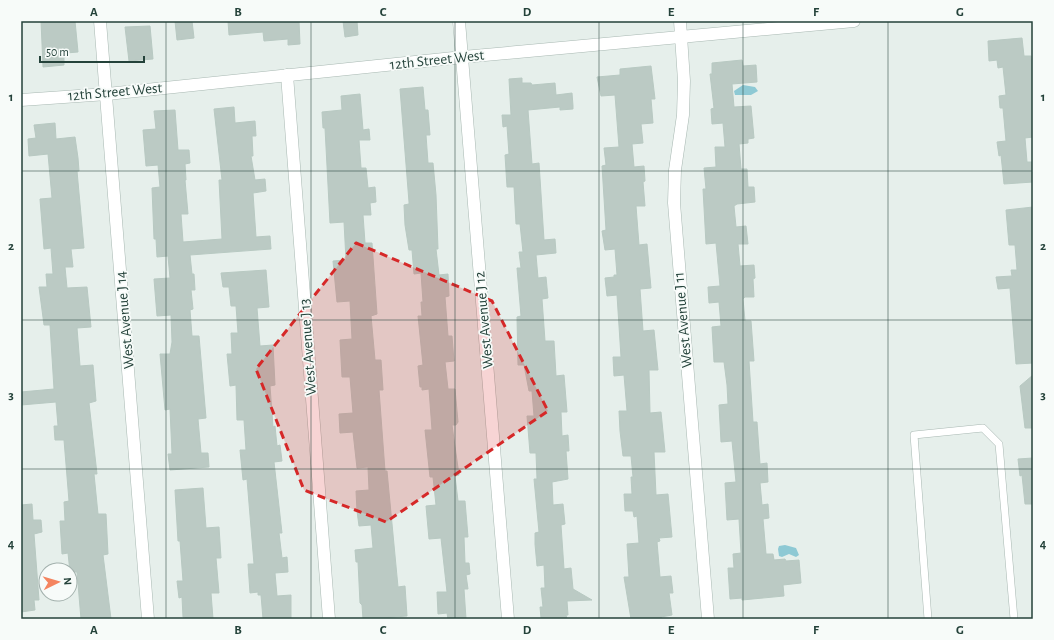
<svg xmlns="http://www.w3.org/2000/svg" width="1054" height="640" viewBox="0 0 1054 640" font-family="'Alegreya Sans',sans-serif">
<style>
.water{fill:#8ec9d4}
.building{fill:#bbcac4;stroke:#b8c9c2}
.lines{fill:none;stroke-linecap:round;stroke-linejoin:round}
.service-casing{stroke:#a8b8b2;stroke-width:8}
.minor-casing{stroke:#a8b8b2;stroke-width:13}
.service{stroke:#fff;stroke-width:7}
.minor{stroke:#fff;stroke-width:12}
.marked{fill:#d62828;fill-opacity:0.2;stroke:#d62828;stroke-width:3;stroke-dasharray:8 5;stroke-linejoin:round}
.grid{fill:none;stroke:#24423a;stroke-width:1;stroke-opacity:0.55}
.labels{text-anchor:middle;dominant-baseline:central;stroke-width:3.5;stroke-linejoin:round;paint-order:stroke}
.street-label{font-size:15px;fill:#24423a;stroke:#f7fbf9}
.neatline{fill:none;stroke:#24423a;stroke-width:1.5}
.grid-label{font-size:13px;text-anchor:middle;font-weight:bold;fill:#24423a}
</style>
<rect width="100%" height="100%" fill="#e6efeb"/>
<g class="water">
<polygon points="743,85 755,87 758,91 751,95 735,95 734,91"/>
<polygon points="785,545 796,548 799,555 796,557 789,554 782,557 779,556 778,549 779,546"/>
</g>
<g class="building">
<polygon points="41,21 75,21 78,52 66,53 66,57 64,57 64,65 43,67"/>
<polygon points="175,21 192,21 194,38 177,40"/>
<polygon points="228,21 299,21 300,44 288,45 288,39 264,41 263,32 229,35"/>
<polygon points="343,21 357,21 358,35 345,37"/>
<polygon points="150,26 153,59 129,61 125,27"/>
<polygon points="1022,38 1024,56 1031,56 1033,82 1033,137 1025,138 1027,162 1033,162 1033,182 1004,184 1001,155 999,156 997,142 1006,141 1003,108 1000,108 999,96 1006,95 1003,67 998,68 997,60 989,61 988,41"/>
<polygon points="742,60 743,66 756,65 757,82 732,84 734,107 751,106 754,138 748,139 748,143 739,144 741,169 747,169 748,187 754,187 755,202 737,204 734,206 736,227 746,226 748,244 738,244 740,266 754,265 755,278 753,279 754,297 745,297 743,299 745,321 751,321 754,361 749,361 753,422 757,422 760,464 767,463 768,482 760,483 762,505 768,504 769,518 763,519 766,554 773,554 774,560 785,559 786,561 799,560 801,583 783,585 784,596 742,600 742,598 730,599 728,568 734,568 733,554 741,553 739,519 727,520 725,483 736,482 732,441 721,442 719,405 728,404 727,385 724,362 714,362 712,327 721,326 719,302 709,303 708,287 720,286 716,243 706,244 703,189 706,189 704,168 716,167 715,147 725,147 723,123 712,124 711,109 714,108 710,74 712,74 712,63"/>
<polygon points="651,66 655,99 651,99 653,123 641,124 643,143 632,144 634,167 644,166 645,181 643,182 645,206 636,206 639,245 647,244 651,288 640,289 643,331 654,330 658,370 649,370 650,413 661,412 665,452 654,452 656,495 668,494 672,537 659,538 660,541 657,542 660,577 671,576 673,593 669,593 672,615 661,617 662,619 631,619 624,577 629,577 627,544 639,543 637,516 634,517 633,511 625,511 624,494 632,494 631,477 633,477 631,456 623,456 620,431 619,411 627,411 624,375 614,376 613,357 621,357 617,295 607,296 605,278 614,277 614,275 617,275 615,249 605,250 602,231 606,230 602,166 606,165 604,148 619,147 615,95 601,96 597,77 620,75 620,69"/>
<polygon points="522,78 522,83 531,83 532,85 555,83 556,95 572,93 573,106 573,109 560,110 560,107 528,110 532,164 539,163 544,240 555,239 556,253 536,255 538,278 546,277 548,298 542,299 545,341 554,341 556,376 564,375 567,412 561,412 562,436 568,435 569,451 566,451 568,479 552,482 553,505 563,504 565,524 561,525 564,569 571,568 573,589 592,600 567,601 568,615 566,615 567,619 541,618 540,607 543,607 541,588 545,588 544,565 537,566 535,544 535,533 539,532 534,479 537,479 536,453 530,453 527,416 534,416 532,391 529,391 524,365 518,365 517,317 521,316 517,268 521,268 519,252 523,252 520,224 516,224 514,187 507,187 505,155 509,154 507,126 503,127 502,115 511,115 509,79"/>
<polygon points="423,87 425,110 428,110 430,135 426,135 428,163 433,163 436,195 438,249 436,249 439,275 448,274 449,296 445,297 448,336 452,336 454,361 445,362 448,389 455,389 458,422 456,425 452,425 459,475 455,476 458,501 465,501 468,537 464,537 465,563 469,563 470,574 466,575 468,589 464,589 466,619 448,619 447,613 438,614 437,592 447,592 441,538 429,539 426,506 436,505 433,477 430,477 425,430 432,430 429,389 422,390 422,387 420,387 418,366 423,365 418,316 422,316 421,302 423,302 421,273 414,274 412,250 409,250 405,225 404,205 409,204 409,202 400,89"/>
<polygon points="360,94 363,130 369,129 370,140 359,140 361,168 366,168 368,188 375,187 376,202 370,203 371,215 363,215 365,243 372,243 377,314 371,316 375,360 381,360 383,390 379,390 385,471 387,471 398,587 405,586 407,616 368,619 363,619 362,605 360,603 358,562 356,562 355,550 373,548 371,525 359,526 357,511 356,491 369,490 368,467 357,468 353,432 340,433 339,414 353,413 350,377 342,377 340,340 352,339 350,301 337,302 333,261 346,260 344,222 330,223 325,128 323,128 322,112 342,110 341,96"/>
<polygon points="234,107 235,123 255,121 256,136 252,136 253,156 251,156 255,180 265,179 266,191 253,193 256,237 270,236 271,249 190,255 192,274 194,274 195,290 191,290 193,309 190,310 192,336 199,336 206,418 198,419 201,453 208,453 209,467 170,470 168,454 172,454 170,409 165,410 160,354 170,354 172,342 171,315 157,316 154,279 170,278 168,256 157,257 156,239 154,239 152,188 160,187 158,165 146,166 143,130 156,129 154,111 175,110 178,150 189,150 190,163 185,164 186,180 185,180 188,214 181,214 183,242 222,239 219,180 222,180 214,109"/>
<polygon points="55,123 56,139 75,137 78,158 79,171 77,171 84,248 71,249 73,267 65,267 67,288 87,287 91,327 77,328 80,366 93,365 96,401 89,403 97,474 94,474 98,514 106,514 108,554 103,555 111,619 81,619 77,572 70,572 68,553 62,554 60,521 65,521 64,502 69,501 64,440 55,440 54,426 58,426 56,402 21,405 21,392 54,389 50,325 44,325 39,287 47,287 46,274 53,274 51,248 44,249 40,199 52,198 48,154 29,156 28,139 36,138 34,125"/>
<polygon points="1033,207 1033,363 1016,364 1010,288 998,289 996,277 1012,276 1011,270 1017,270 1015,245 1009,245 1006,210"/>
<polygon points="266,270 269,307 257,308 260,346 273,345 275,385 270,386 273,427 275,426 277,446 280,445 282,461 274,462 282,533 279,533 282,558 287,557 288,572 275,573 277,596 291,595 291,619 263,619 261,595 258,595 258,592 250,593 248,564 254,564 247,479 243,480 240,450 246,450 244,420 237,420 236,385 230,386 227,354 232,354 231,333 238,333 236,306 231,306 229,287 223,287 221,273"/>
<polygon points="1033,375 1033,428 1025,428 1020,386"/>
<polygon points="1033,458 1033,504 1025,504 1022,475 1020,476 1018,459"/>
<polygon points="203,488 206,528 219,527 221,558 216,558 219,593 211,593 213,619 186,619 185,617 183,617 182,597 179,598 177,581 183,581 180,541 178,541 175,490"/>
<polygon points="32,504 33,520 41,520 42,532 34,534 39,600 34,600 35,610 21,612 21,505"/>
</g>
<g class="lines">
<defs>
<polyline id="service" points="928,619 914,435 983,428 999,444 1014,619"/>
<g id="minor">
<polyline points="100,21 148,619"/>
<polyline points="459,21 508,619"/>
<polyline points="680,21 684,81 683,115 675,170 674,203 708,619"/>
<polyline points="287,75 329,619"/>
<polyline points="21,100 107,94 463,57 854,21"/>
</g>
</defs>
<use href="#service" class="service-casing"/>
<use href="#minor" class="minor-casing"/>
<use href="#service" class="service"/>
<use href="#minor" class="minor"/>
</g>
<path class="marked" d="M356 243 492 301 548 411 386 522 304 490 256 369Z"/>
<path class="grid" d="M166 21V619M311 21V619M455 21V619M599 21V619M743 21V619M888 21V619M21 171H1033M21 320H1033M21 469H1033"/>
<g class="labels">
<g class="street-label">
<text transform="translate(437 60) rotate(-6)">12th Street West</text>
<text transform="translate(115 92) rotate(-5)">12th Street West</text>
<text transform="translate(125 320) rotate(-95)">West Avenue J 14</text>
<text transform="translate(484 320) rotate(-95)">West Avenue J 12</text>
<text transform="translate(683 320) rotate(-95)">West Avenue J 11</text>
<text transform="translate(308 347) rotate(-94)">West Avenue J 13</text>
</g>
</g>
<rect width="1054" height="640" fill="none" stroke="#f7fbf9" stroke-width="44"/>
<g transform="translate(58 582) rotate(85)"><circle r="19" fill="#f7fbf9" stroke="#a3b1ad"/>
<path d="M0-3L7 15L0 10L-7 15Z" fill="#f4845f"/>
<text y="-6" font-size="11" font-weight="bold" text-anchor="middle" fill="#24423a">N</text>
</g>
<path d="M40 56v6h104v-6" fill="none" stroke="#24423a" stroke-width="2"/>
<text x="46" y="56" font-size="12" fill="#24423a" stroke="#f7fbf9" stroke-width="3" paint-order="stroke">50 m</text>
<rect x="22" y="22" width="1010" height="596" class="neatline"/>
<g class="grid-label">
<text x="94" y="16">A</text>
<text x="238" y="16">B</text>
<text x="383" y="16">C</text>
<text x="527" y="16">D</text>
<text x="671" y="16">E</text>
<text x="816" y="16">F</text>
<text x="960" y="16">G</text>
<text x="11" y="101">1</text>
<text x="1043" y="101">1</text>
<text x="11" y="250">2</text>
<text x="1043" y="250">2</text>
<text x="11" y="399">3</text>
<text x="1043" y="399">3</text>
<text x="11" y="548">4</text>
<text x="1043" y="548">4</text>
<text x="94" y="634">A</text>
<text x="238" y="634">B</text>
<text x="383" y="634">C</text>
<text x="527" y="634">D</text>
<text x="671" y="634">E</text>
<text x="816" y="634">F</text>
<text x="960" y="634">G</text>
</g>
</svg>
